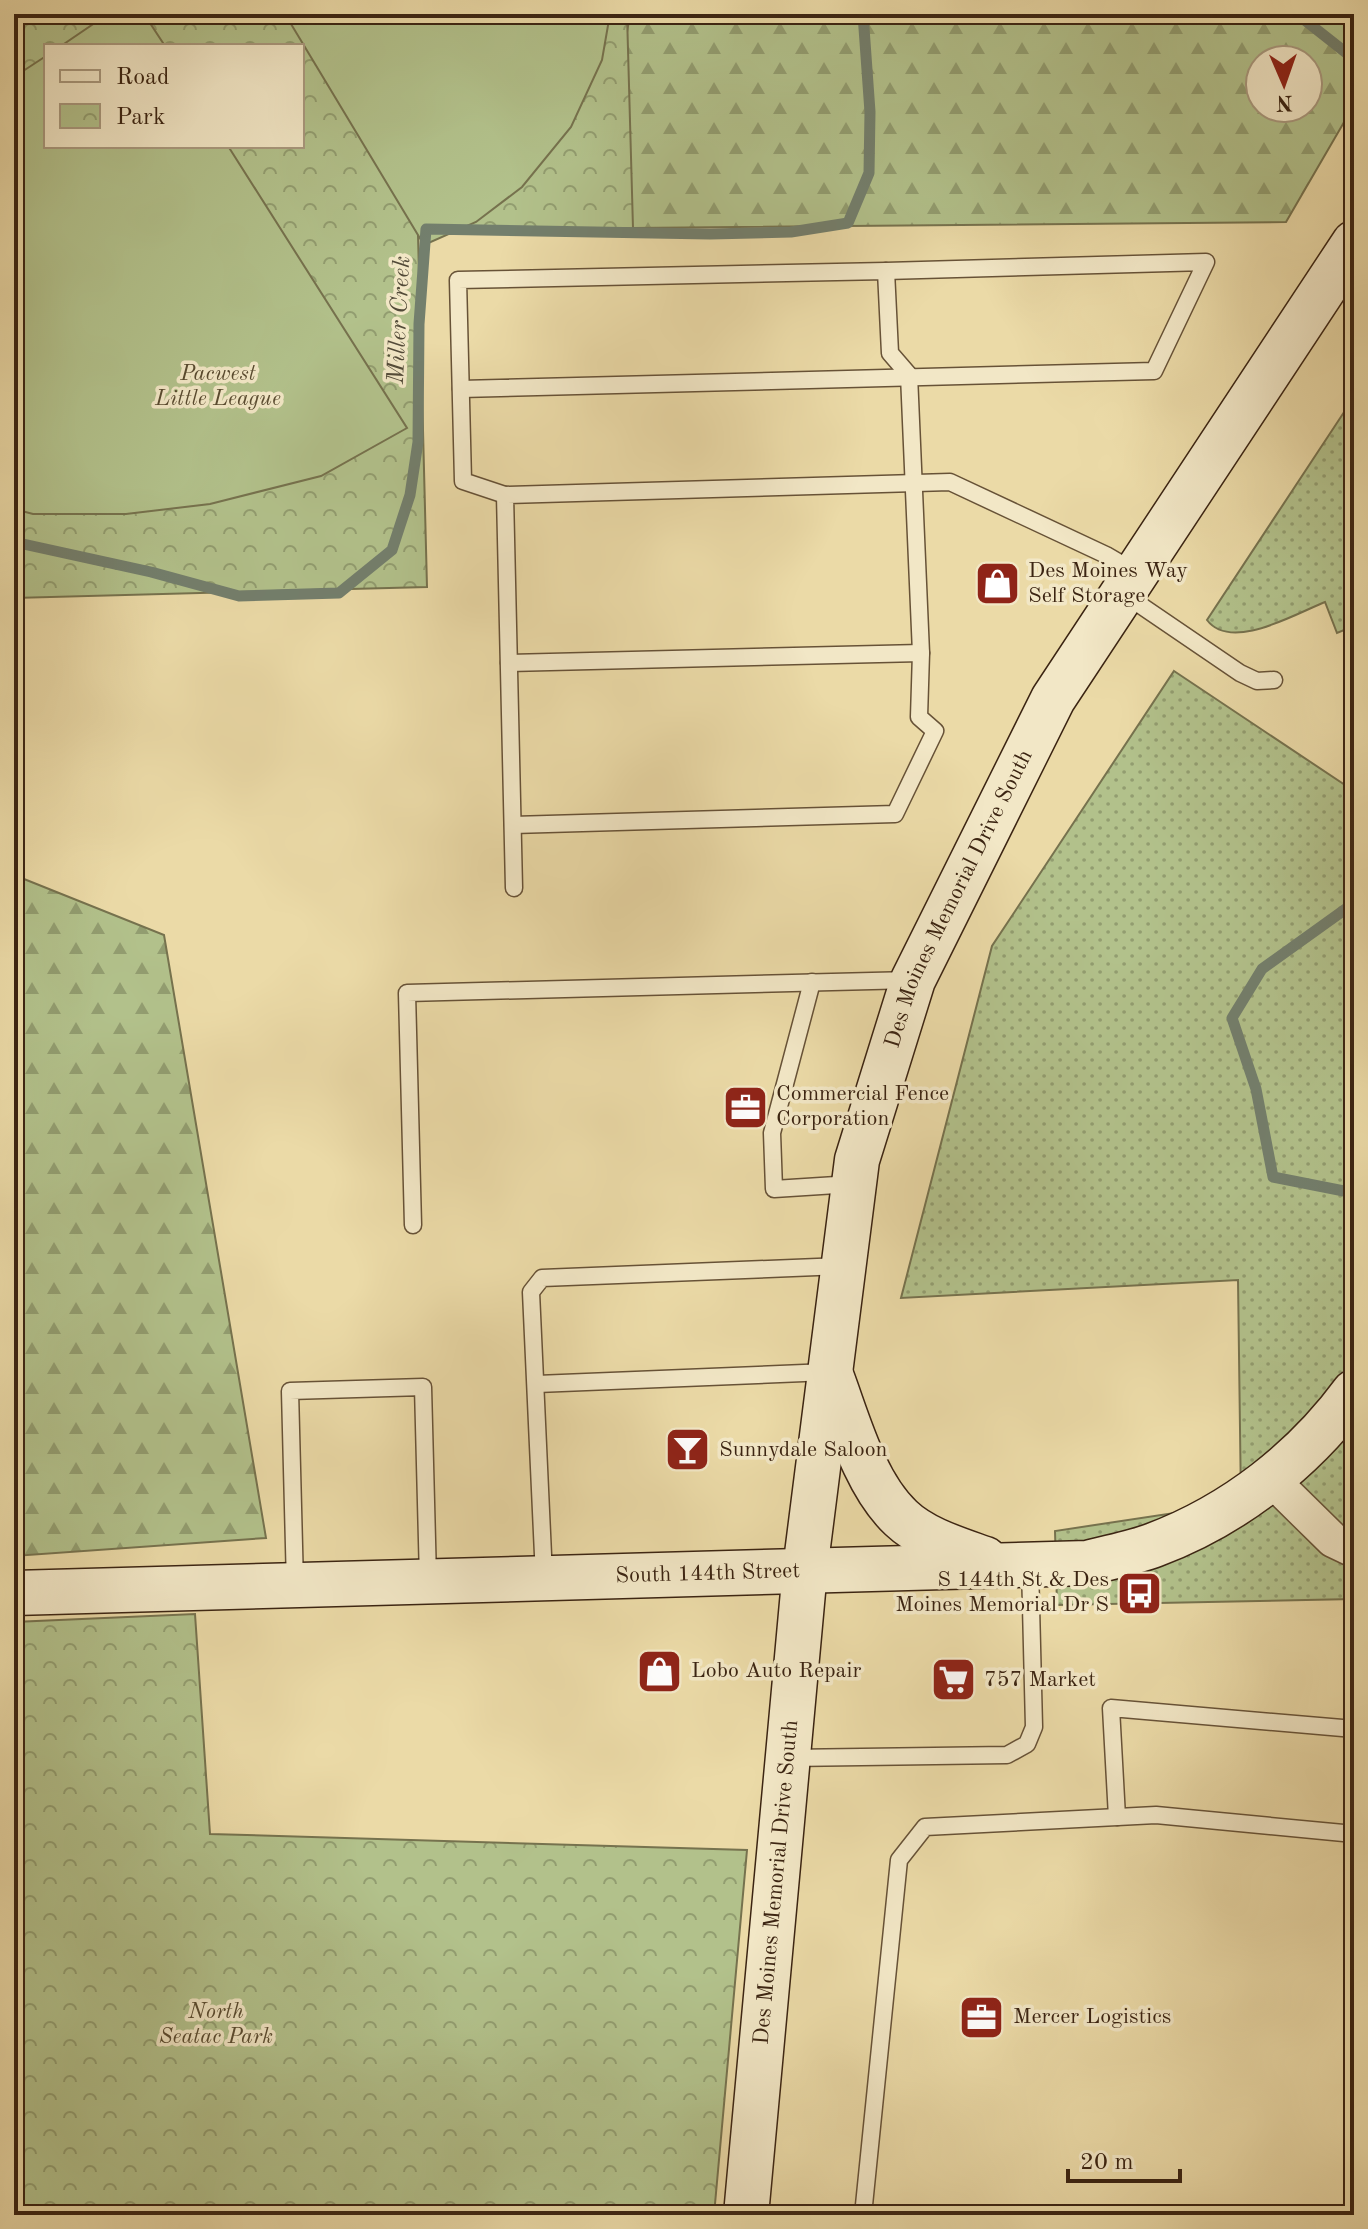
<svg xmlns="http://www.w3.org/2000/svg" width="1368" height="2229" viewBox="0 0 1368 2229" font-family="'Old Standard TT',serif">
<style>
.grass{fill:url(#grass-dots);stroke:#76724e;stroke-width:2}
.forest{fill:url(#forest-firs);stroke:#76724e;stroke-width:2;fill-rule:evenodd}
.park{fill:url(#park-crowns);stroke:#76724e;stroke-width:2;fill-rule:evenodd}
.pitch{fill:#b2c18b;stroke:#76724e;stroke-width:2}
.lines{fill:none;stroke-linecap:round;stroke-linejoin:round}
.stream{stroke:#737f6d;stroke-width:11}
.lane-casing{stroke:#675237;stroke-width:19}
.street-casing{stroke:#675237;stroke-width:37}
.secondary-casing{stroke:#3b2412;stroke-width:47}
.lane{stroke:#f2e7c6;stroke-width:16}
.street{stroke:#f2e7c6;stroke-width:34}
.secondary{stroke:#f2e7c6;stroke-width:44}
.labels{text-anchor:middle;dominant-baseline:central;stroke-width:7;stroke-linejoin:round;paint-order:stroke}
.park-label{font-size:22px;font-style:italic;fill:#594b30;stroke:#f2e7c6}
.poi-label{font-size:22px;fill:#3b2412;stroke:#f2e7c6;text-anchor:start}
.street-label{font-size:22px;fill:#3b2412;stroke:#f2e7c6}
.water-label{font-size:24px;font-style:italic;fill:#524a38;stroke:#f2e7c6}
</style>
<defs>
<pattern id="grass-dots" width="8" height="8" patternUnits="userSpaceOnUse" patternTransform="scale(2)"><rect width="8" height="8" fill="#b2c18b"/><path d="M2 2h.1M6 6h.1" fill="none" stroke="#929d70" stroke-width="1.8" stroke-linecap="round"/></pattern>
<pattern id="forest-firs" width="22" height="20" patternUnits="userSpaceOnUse" patternTransform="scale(2)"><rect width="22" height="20" fill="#b2c18b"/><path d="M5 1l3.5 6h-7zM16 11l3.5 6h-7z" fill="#929d70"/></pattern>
<pattern id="park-crowns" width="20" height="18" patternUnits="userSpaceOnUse" patternTransform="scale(2)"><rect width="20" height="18" fill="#b2c18b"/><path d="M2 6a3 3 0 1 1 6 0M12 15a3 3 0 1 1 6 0" fill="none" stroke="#929d70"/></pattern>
</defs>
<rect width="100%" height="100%" fill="#ebdaa7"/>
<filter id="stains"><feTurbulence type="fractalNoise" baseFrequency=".0025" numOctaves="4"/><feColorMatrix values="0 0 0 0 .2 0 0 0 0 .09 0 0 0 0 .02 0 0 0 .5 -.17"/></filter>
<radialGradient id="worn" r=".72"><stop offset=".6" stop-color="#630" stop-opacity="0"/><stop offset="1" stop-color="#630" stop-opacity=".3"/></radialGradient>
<g class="grass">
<path d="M1354 397V626L1337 633 1325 602C1295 614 1231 652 1207 620Z"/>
<polygon points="1174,671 1354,791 1354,1599 1057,1605 1055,1531 1241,1503 1238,1280 901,1298 992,946"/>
</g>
<g class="forest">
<path d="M630 14H1354V105L1286 222 633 228 478 233 564 176 617 93ZM1260 60H1308V108H1260Z"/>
<polygon points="14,875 164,935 266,1538 14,1556"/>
</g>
<g class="park">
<path d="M14 14H627L633 228 418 235 427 587 14 598ZM46 46H302V146H46Z"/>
<polygon points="195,1614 210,1834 747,1850 714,2215 14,2215 14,1622"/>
</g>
<g class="pitch">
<polygon points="108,14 144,14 165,46 61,46"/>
<polygon points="285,14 610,14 602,60 571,127 522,187 476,222 424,245"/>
<polygon points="46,56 46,146 228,146 407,428 321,476 210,504 126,514 33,514 14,509 14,77"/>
</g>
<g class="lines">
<g class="stream">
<polyline points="1297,14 1354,59"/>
<polyline points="14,542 151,572 239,596 339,593 392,550 410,495 418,442 419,324 426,229 710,234 791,232 848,223 869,173 870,112 863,14"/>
<polyline points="1347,908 1262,969 1232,1018 1256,1089 1273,1177 1354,1193"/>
</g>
<defs>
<g id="lane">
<polyline points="461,389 1154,371 1206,262 886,271"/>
<polyline points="505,495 463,481 458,280 886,271 890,353 909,375 921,653"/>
<polyline points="1124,594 1240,673 1257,681 1274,680"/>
<polyline points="509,663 921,653 919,717 935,731 895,814 513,825"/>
<polyline points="514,888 505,495 950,482 1106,555 1135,572"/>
<polyline points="812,982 772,1133 774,1189 852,1184"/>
<polyline points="413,1225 407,993 912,980"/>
<polyline points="537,1384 828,1372"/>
<polyline points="544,1577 531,1292 542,1278 842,1266"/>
<polyline points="295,1585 290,1391 423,1387 428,1579"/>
<polyline points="789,1758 1007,1755 1027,1744 1034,1727 1030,1566"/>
<polyline points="1117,1817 1111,1708 1354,1729"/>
<polyline points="863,2215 899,1860 925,1827 1156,1815 1354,1834"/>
</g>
<polyline id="street" points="1271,1479 1333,1540 1354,1550"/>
<g id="secondary">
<path d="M832 1378C849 1424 865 1484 901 1518 923 1539 957 1549 985 1559"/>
<path id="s1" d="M14 1593 1088 1563C1110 1557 1133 1553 1154 1545 1234 1515 1304 1460 1354 1392"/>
<path id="s2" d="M746 2215 805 1570 857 1160 913 980 1053 699 1354 243"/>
</g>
</defs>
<use href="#lane" class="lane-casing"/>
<use href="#street" class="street-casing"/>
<use href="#secondary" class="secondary-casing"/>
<use href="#lane" class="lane"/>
<use href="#street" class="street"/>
<use href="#secondary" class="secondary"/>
</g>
<defs>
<symbol id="shop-square" viewBox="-11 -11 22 22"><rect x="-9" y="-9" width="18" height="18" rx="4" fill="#8f2418" stroke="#f2e7c6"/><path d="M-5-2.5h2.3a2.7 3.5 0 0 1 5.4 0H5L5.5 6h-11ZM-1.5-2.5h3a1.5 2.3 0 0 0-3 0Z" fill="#fff"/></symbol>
<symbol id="office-square" viewBox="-11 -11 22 22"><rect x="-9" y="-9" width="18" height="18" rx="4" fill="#8f2418" stroke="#f2e7c6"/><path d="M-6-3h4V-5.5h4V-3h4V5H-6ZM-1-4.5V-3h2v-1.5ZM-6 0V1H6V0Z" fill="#fff"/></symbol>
<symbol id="bar-square" viewBox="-11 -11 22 22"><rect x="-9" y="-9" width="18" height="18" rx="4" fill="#8f2418" stroke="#f2e7c6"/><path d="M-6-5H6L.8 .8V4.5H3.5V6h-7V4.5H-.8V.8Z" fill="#fff"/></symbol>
<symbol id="bus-square" viewBox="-11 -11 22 22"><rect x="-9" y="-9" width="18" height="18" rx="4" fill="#8f2418" stroke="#f2e7c6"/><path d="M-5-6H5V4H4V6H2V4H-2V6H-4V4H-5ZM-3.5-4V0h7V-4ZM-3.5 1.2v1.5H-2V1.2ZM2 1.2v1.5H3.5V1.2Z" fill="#fff"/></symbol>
<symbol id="supermarket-square" viewBox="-11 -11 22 22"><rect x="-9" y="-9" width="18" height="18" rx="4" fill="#8f2418" stroke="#f2e7c6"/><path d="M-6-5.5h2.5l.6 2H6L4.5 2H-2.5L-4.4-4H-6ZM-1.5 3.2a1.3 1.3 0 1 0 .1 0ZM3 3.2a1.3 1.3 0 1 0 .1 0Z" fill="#fff"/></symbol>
</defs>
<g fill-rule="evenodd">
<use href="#shop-square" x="972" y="558" width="51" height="51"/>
<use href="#office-square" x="720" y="1082" width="51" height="51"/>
<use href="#bar-square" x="662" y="1424" width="51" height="51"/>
<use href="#bus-square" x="1114" y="1568" width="51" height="51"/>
<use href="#shop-square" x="634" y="1646" width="51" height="51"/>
<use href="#supermarket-square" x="928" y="1654" width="51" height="51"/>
<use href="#office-square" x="956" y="1992" width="51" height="51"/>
</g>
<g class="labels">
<g class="park-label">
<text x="218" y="374">Pacwest<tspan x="218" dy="25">Little League</tspan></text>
<text x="216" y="2012">North<tspan x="216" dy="25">Seatac Park</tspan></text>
</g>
<g class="poi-label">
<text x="1028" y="571">Des Moines Way<tspan x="1028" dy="25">Self Storage</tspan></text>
<text x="776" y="1094">Commercial Fence<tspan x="776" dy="25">Corporation</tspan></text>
<text x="719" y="1450">Sunnydale Saloon</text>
<text x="1109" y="1580" text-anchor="end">S 144th St &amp; Des<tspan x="1109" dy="25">Moines Memorial Dr S</tspan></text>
<text x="691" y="1671">Lobo Auto Repair</text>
<text x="984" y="1680">757 Market</text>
<text x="1013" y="2017">Mercer Logistics</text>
</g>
<g class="street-label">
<text stroke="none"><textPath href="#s2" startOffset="1342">Des Moines Memorial Drive South</textPath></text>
<text stroke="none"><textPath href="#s1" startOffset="694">South 144th Street</textPath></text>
<text stroke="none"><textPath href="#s2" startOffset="334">Des Moines Memorial Drive South</textPath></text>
</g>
<g class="water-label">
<text transform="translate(400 320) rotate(-87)">Miller Creek</text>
</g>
</g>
<rect width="1368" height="2229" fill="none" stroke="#ebdaa7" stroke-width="48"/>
<rect x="16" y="16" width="1336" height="2197" fill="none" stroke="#3b2412" stroke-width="4"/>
<rect x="24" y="24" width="1320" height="2181" fill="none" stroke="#3b2412" stroke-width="2"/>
<rect x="44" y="44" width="260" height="104" fill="#f2e7c6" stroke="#a9997e" stroke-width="2"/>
<rect x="60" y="70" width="40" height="12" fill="#f2e7c6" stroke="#a9997e" stroke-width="2"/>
<text x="116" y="84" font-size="24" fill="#3b2412">Road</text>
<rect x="60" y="104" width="40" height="24" fill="url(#park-crowns)" stroke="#a9997e" stroke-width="2"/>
<text x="116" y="124" font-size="24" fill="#3b2412">Park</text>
<g transform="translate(1284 84) rotate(178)"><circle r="38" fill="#f2e7c6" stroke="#a9997e" stroke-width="2"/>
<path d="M0-6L14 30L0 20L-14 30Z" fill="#8f2418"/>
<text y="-12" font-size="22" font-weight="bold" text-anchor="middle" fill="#3b2412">N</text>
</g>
<path d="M1068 2169v12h112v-12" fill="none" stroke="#3b2412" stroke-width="4"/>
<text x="1080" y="2169" font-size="24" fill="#3b2412" stroke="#f2e7c6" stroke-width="6" paint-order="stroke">20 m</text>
<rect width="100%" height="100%" filter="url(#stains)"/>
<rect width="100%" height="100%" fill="url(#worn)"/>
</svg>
